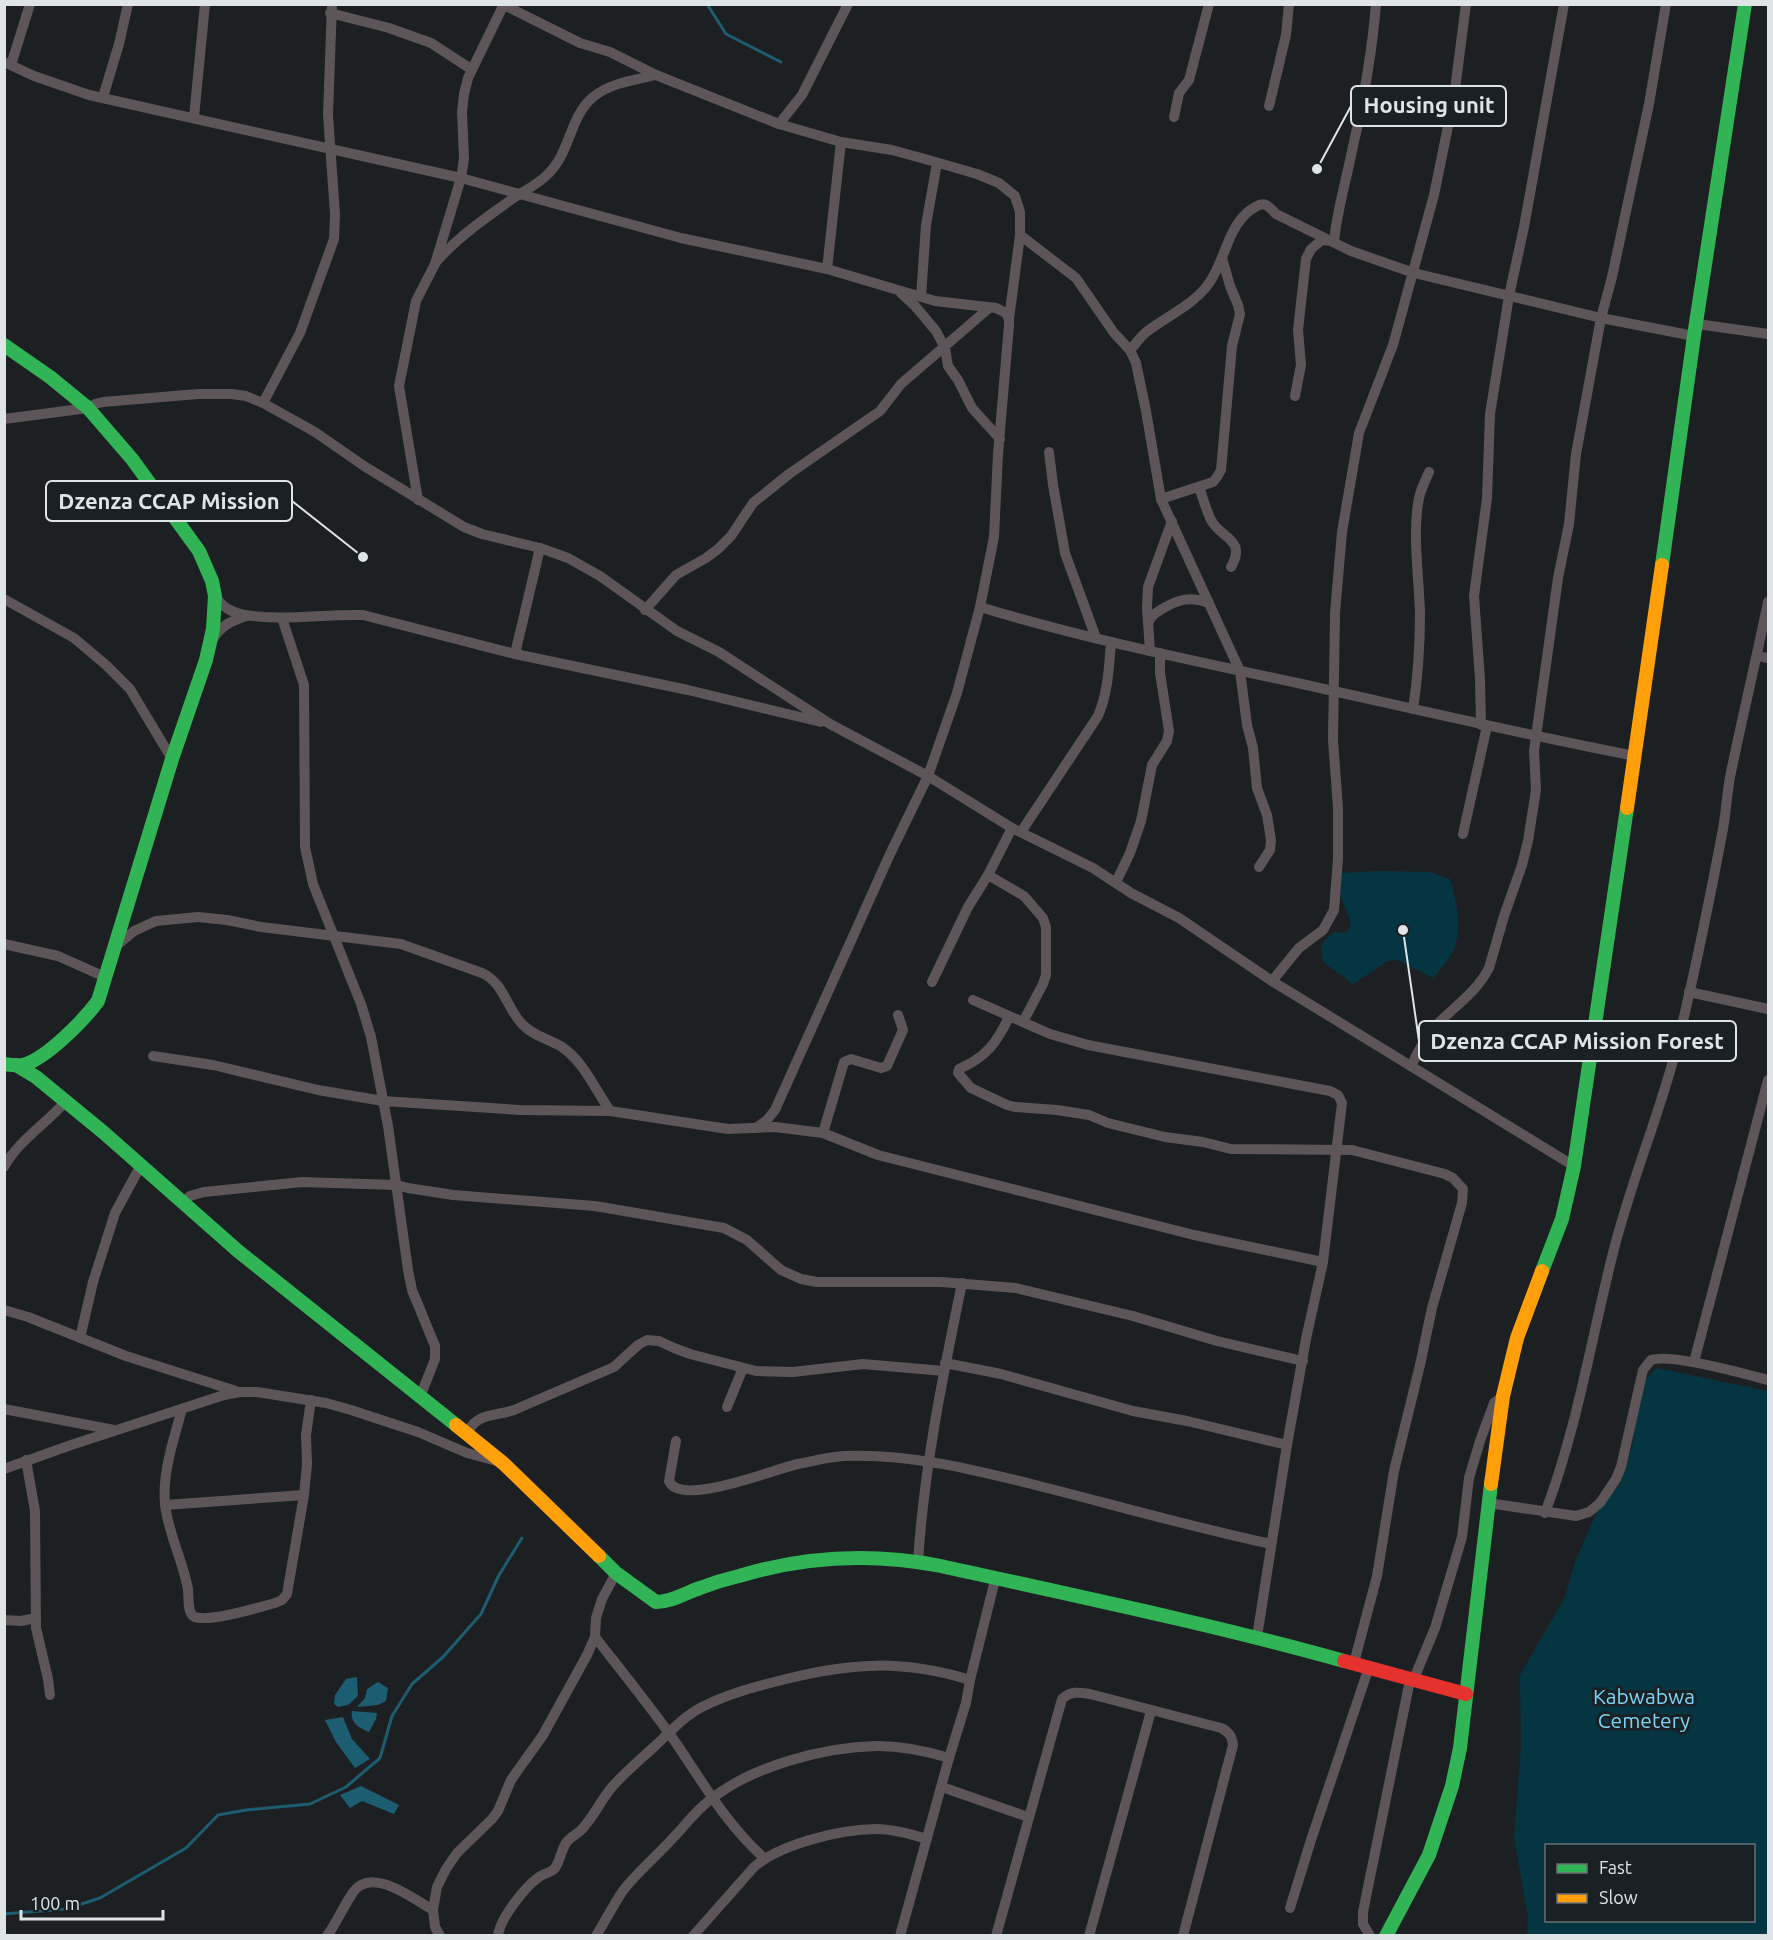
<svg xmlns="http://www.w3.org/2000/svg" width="1773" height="1940" viewBox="0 0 1773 1940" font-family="Ubuntu,sans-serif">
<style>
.green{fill:#063542;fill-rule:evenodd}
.water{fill:#1d5d71}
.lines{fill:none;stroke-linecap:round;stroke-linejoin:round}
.stream{stroke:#1d5d71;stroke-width:3}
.street{stroke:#5d5558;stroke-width:10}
.fast{stroke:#30b455;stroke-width:14}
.slow{stroke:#ff9f0a;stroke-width:14}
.jam{stroke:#e5322d;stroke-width:14}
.labels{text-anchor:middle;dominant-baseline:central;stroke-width:6;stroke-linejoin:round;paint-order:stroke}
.park-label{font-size:21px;fill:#7ad6f7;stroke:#1a2124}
.leader{fill:none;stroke:#dfe4e6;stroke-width:2}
.callout-dot{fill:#dfe4e6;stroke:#1a2124;stroke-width:2}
.callout{fill:#1a2124;stroke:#dfe4e6;stroke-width:2}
.callout-label{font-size:22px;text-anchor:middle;font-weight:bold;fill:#dfe4e6}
</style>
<rect width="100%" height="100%" fill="#1c2022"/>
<g class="green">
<path d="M1379 871 1429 872 1450 879C1456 900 1462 925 1455 946 1452 957 1440 969 1433 978L1398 960 1388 961 1353 984 1323 962 1321 945 1332 933 1348 932 1351 923 1340 894 1342 873Z"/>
<path d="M1656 1368 1768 1391V1935H1527L1528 1917 1514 1837 1521 1747 1520 1675 1565 1597 1575 1562 1597 1512 1619 1486 1632 1447 1641 1386ZM1546 1846H1754V1920H1546Z"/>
</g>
<g class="water">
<polygon points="357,1677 358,1696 348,1705 338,1707 334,1704 335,1695 346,1679"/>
<polygon points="378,1682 388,1688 386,1701 378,1705 357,1707 365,1698 367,1689"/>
<path d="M352 1711 377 1713 376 1719 369 1732C359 1728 350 1723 352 1711Z"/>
<polygon points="343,1717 352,1739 370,1759 355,1768 336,1742 325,1720"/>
<polygon points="361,1786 399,1805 394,1814 362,1801 350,1808 340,1795"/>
</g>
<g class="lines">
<g class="stream">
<polyline points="707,4 726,34 781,62"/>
<polyline points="4,1914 66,1909 100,1898 186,1848 218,1815 246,1810 310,1804 346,1787 380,1758 392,1716 412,1684 443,1657 481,1614 499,1575 522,1538"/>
</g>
<g class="street">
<polyline points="504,5 580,43 610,52 656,75 779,124 841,142 892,150 925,159 977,174 999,183 1015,196 1020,212 1020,235 1009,319"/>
<polyline points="330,13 389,28 431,43 471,69"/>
<polyline points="4,62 34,76 89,95 461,178 681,238 827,269 935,301 996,308 1006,313 1009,319 1009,325 998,454 994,537 980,607 957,693 928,776 890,854 775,1110 767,1120 756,1128"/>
<polyline points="11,65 30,4"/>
<polyline points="103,97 119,44 128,4"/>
<polyline points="1269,106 1286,35 1289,4"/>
<polyline points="194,117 205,4"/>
<polyline points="1174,117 1179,93 1189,80 1209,4"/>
<polyline points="779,124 802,95 848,4"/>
<polyline points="1020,235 1076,278 1114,333 1130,350 1136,363 1146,411 1161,499 1240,671 1247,725 1253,748 1257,788 1267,815 1271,840 1270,850 1259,867"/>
<path d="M437 261C459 236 488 216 515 197 526 190 540 183 549 173 570 152 570 117 592 98 609 83 635 80 656 75"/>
<polyline points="827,269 841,142"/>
<polyline points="901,293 915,306 936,331 945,348 948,366 958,380 972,408 1000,439"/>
<polyline points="921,297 926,225 937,163"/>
<polyline points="1697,324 1768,334"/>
<path d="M1130 350C1136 344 1141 335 1149 330 1168 316 1192 305 1207 286 1227 261 1226 222 1257 206 1266 201 1270 208 1276 214L1351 251 1414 273 1601 318 1694 336"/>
<path d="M1295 396 1301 365 1298 330 1306 259 1311 249 1322 240 1334 241C1337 211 1346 181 1352 151 1363 103 1372 54 1376 4"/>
<polyline points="263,403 300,333 334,239 335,214 328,115 332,4"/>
<polyline points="4,419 88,408 95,404 103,402 198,394 232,394 246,396 263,403 315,432 364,466 464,527 482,534 540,548 568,558 600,576 677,631 719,652 830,724 928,776 1012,828 1093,868 1131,893 1179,918 1272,981 1574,1166"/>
<polyline points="1049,452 1053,485 1065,553 1096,638"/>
<path d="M1199 487C1203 498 1206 510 1211 520 1221 539 1247 539 1231 567"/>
<polyline points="1161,499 1213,482 1217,477 1221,470 1232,346 1240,314 1238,305 1230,286 1222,258"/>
<polyline points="418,500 399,386 416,301 435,264 461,178 464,159 462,112 464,94 468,78 504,4"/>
<path d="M215 596C219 602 224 608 232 611 242 616 253 616 264 617 297 619 330 614 363 615L515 654 688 690 821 722"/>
<polyline points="4,599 74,638 106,665 130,689 172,759"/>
<path d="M980 607C1089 640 1200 662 1311 686 1419 710 1526 735 1635 756"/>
<polyline points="645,610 676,575 706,558 718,549 731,536 753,503 789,474 880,411 901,384 989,308"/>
<polyline points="282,618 304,685 305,847 313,884 361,1004 371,1037 388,1126 408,1270 412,1290 435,1346 435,1359 420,1397"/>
<path d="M1148 623C1151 616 1155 613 1162 609 1179 599 1190 596 1209 603"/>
<path d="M213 639C221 625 232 621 246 616"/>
<polyline points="1150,651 1147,608 1148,587 1172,521"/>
<polyline points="515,654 540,548"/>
<polyline points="1757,656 1768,658"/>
<path d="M1413 709C1418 677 1420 645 1420 613 1419 577 1412 532 1419 498 1421 489 1425 481 1429 472"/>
<polyline points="1481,725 1480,679 1474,596 1487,498 1490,414 1509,296 1524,227 1564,4"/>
<path d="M1021 832 1098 716C1108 693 1109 667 1111 642"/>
<polyline points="1463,834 1487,726"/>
<polyline points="988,875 1024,896 1043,918 1046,927 1046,975 1043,984 1023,1022"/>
<polyline points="1116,882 1130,853 1141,821 1152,765 1167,741 1169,731 1160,673 1160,653"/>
<polyline points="4,944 58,956 105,977"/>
<path d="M115 947 134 931 156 921 198 917 227 920 261 927 401 944 482 973C504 983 506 1007 522 1024 533 1036 549 1039 562 1047 584 1062 595 1089 610 1111"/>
<polyline points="1272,981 1299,948 1323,930 1334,910 1338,859 1338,808 1333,740 1335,613 1342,532 1359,433 1393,345 1434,195 1454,97 1466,4"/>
<polyline points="932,982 968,907 988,875 1012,828"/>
<polyline points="1689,992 1768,1009"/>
<polyline points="973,1000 1050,1034 1088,1045 1330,1091 1338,1095 1342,1103 1323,1262 1306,1339 1287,1445 1257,1637"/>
<path d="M1009 1017C996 1044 986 1057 959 1069L958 1073 971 1088 1007 1105 1015 1107 1057 1110 1089 1115 1108 1123 1165 1137 1203 1142 1231 1149 1352 1150 1445 1174 1453 1178 1463 1189 1462 1203 1432 1308 1420 1365 1394 1471 1377 1576 1354 1663"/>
<polyline points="153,1056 213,1065 318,1090 383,1101 520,1110 610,1111 728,1129 775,1127 823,1133 878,1155 1194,1235 1323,1262"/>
<path d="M1411 1066C1417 1054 1423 1041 1432 1030 1451 1008 1475 995 1489 968L1504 916 1522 865 1528 841 1536 790 1534 751 1558 578 1569 524 1576 454 1601 318 1612 277 1649 104 1666 4"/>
<polyline points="823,1133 844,1062 851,1059 881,1068 887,1066 903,1030 898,1015"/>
<path d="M4 1167C18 1141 46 1124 65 1102"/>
<polyline points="183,1202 190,1196 204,1192 302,1182 397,1185 408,1188 453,1195 595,1206 724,1228 747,1240 781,1270 801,1279 817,1282 941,1282 1016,1288 1133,1316 1217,1341 1303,1361"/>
<polyline points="4,1310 28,1317 126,1356 236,1391"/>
<polyline points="80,1338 93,1282 115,1213 141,1165"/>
<polyline points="1694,1362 1768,1080"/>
<polyline points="945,1363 1001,1374 1133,1411 1187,1421 1287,1445"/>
<polyline points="727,1407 743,1368"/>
<polyline points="4,1409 114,1430"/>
<path d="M182 1409C174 1439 162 1473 165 1504 168 1533 183 1561 188 1589 189 1596 187 1611 193 1616 205 1624 260 1607 275 1603L282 1600 287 1594 304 1495 307 1464 306 1435 311 1400"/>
<path d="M467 1433C478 1412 494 1417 514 1410L614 1367 638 1345 647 1340 659 1341 674 1348 690 1354 756 1371 793 1372 863 1364 944 1371"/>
<path d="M676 1441 669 1481C680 1508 777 1468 798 1464 813 1461 829 1457 843 1456 918 1453 991 1474 1063 1492 1132 1510 1201 1529 1271 1544"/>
<polyline points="26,1460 35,1511 36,1628 48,1679 50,1695"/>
<polyline points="4,1469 71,1445 224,1395 240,1392 257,1392 326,1403 351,1410 418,1432 467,1453 497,1461"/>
<path d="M1488 1503 1576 1516 1589 1512 1600 1503 1616 1479 1621 1467 1643 1370 1651 1360C1670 1353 1746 1374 1768 1380"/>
<polyline points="165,1505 304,1495"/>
<path d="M1545 1513C1577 1429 1591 1340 1613 1253 1630 1184 1658 1119 1676 1050 1694 977 1709 903 1723 829 1726 812 1727 794 1730 777 1742 719 1756 660 1768 602"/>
<path d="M918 1562C924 1467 943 1375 962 1283"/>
<polyline points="4,1620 21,1621 36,1618"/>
<path d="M595 1637C620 1669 645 1700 669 1733 701 1778 722 1820 764 1858"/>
<polyline points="1413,1681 1435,1628 1462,1537 1469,1478 1480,1441 1494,1403 1503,1396"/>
<polyline points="942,1787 1028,1817"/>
<polyline points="1290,1908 1311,1840 1369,1667"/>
<path d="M327 1936C337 1922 344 1905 354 1891 373 1867 413 1899 433 1910"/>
<polyline points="440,1936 435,1927 433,1910 437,1887 446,1869 457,1853 492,1819 498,1811 511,1780 543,1735 587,1655 595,1637 596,1618 602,1599 616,1573"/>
<path d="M498 1936C500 1918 525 1887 539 1877 544 1873 551 1873 555 1868 560 1861 561 1851 566 1843 571 1836 578 1834 583 1828 594 1816 601 1800 612 1787 625 1772 640 1760 655 1746 670 1732 685 1715 704 1706 730 1693 758 1686 786 1679 853 1662 904 1660 970 1680"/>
<path d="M596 1936C605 1921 613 1906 622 1892 636 1873 656 1857 672 1839 685 1826 695 1811 710 1800 752 1766 824 1747 877 1746 901 1746 926 1751 949 1758"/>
<path d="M693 1936 754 1867C780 1844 842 1829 876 1829 893 1829 911 1834 927 1839"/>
<polyline points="900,1936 949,1758 966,1703 970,1680 995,1580"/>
<path d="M996 1936 1062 1699C1071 1691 1078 1692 1090 1694L1221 1728C1229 1732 1232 1736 1233 1745L1183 1936"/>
<polyline points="1089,1936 1151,1711"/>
<polyline points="1370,1936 1363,1924 1363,1912 1410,1680"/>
</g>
<g class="fast">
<path d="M4 345 50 377 88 408 132 459 199 551 212 581 215 596 213 629 206 660 172 759 98 1001C84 1020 46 1059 23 1065 17 1066 10 1065 4 1064"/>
<polyline points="1662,565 1694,336 1745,4"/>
<polyline points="16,1065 36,1077 103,1132 238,1251 456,1425"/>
<polyline points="1542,1271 1562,1219 1574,1166 1627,808"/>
<path d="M599 1556 616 1573 656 1602C672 1602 685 1593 700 1588 713 1583 726 1579 739 1576 805 1556 874 1553 941 1566 1076 1596 1211 1624 1344 1661"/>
<polyline points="1386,1936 1429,1855 1452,1786 1460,1748 1491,1484"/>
</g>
<g class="slow">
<polyline points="1627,808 1662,565"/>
<polyline points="456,1425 503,1463 599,1556"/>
<polyline points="1491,1484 1503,1396 1517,1338 1542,1271"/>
</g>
<polyline class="jam" points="1344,1661 1466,1694"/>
</g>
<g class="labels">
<g class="park-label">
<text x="1644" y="1696">Kabwabwa<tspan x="1644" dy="24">Cemetery</tspan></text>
</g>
</g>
<path class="leader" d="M1317 169L1351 106M363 557L292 501M1403 930L1419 1041"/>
<g class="callout-dot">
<circle cx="1317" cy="169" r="6"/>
<circle cx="363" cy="557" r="6"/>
<circle cx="1403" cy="930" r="6"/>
</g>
<g class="callout">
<rect x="1351" y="86" width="155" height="40" rx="6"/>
<rect x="46" y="481" width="246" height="40" rx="6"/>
<rect x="1419" y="1021" width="317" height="40" rx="6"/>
</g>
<g class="callout-label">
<text x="1429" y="113">Housing unit</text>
<text x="169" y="509">Dzenza CCAP Mission</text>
<text x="1577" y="1049">Dzenza CCAP Mission Forest</text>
</g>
<rect width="1773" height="1940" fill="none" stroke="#dfe4e6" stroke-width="12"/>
<rect x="1545" y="1844" width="210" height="78" fill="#1a2124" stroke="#696f72" stroke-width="1.5"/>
<rect x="1557" y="1864" width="30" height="9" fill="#30b455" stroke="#696f72" stroke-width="1.5"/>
<text x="1599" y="1874" font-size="18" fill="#dfe4e6">Fast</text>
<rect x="1557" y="1894" width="30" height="9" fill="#ff9f0a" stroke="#696f72" stroke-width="1.5"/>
<text x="1599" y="1904" font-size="18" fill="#dfe4e6">Slow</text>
<path d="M21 1910v9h142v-9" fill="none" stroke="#dfe4e6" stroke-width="3"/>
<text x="30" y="1910" font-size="18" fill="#dfe4e6" stroke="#1a2124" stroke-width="4.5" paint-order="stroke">100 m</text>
</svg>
